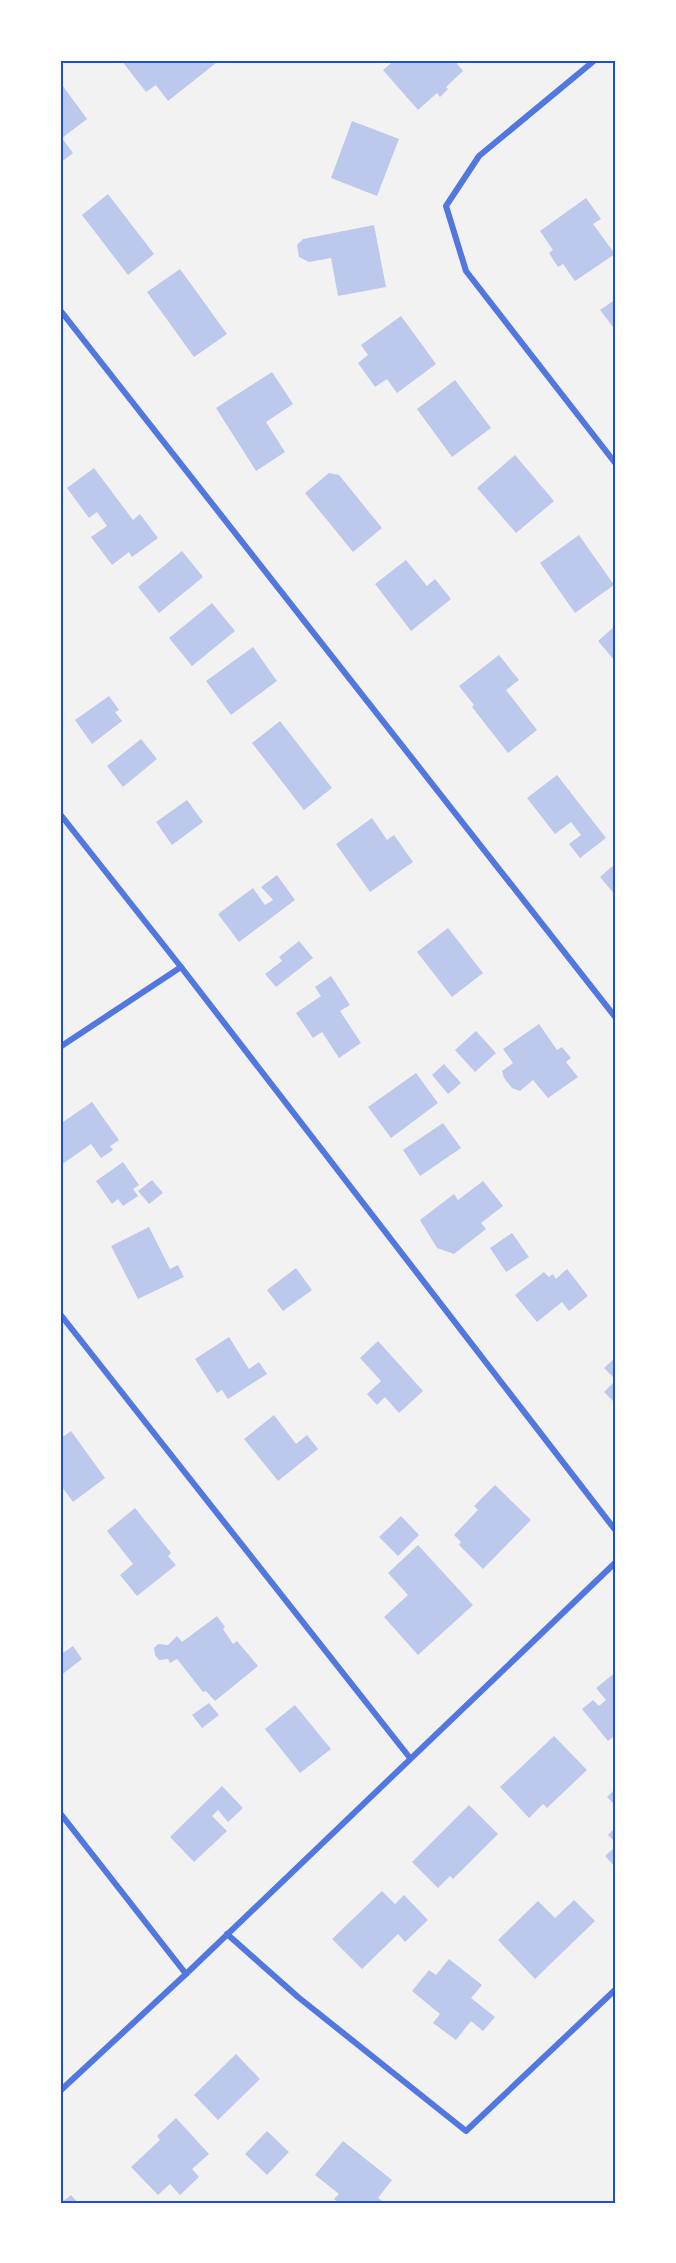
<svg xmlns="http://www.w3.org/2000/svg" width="676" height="2263" viewBox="0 0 676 2263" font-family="Overpass,sans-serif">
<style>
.building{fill:#bdc9ec}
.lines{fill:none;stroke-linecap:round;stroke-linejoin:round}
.minor{stroke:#5277de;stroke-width:6}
.neatline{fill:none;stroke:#1d4ed8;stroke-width:2}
</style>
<rect width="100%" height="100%" fill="#f2f2f2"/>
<g class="building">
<polygon points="121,60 213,60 216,63 168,101 156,85 146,92"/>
<polygon points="395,60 454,60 463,71 446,87 448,89 440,97 437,93 418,110 383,70"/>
<polygon points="60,82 87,119 62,138 73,153 60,163"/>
<polygon points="352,121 399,139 377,196 331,178"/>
<polygon points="108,194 154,254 128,275 82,215"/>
<polygon points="586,198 601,219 593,224 615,254 575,281 563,264 558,267 549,253 553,250 540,231"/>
<polygon points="374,225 386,287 338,296 331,258 309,262 299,257 297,245 303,239"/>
<polygon points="180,269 227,334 194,357 147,292"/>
<polygon points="616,299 616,331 600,310"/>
<polygon points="401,316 436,364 397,393 387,379 375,387 358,363 368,355 361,345"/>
<polygon points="272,372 293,404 266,422 285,452 256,471 216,408"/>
<polygon points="455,380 491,428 452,457 417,409"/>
<polygon points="515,455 554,501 516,533 477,488"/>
<polygon points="94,468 133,520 140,514 158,538 132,557 129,552 112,565 91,537 107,526 97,512 89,518 67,488"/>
<polygon points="329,473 339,475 382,528 353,552 305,493"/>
<polygon points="579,535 614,585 575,613 540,563"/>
<polygon points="182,551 203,577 159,613 138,587"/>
<polygon points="406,560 427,586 435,579 451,599 411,631 375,584"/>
<polygon points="212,603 235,631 192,666 169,638"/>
<polygon points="616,625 616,662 598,641"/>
<polygon points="253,647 277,681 231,715 206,681"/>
<polygon points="499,655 519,680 506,690 537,730 508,753 472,707 474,705 459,686"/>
<polygon points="109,696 119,710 115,712 122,721 92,744 75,720"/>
<polygon points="280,721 332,788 304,810 252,743"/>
<polygon points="141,739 157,759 123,787 107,766"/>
<polygon points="557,775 606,838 580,858 569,844 581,835 571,822 555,834 527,798"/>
<polygon points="187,800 203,822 172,845 156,822"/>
<polygon points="372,818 387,840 394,835 413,862 370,892 336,844"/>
<polygon points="616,863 616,896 600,877"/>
<polygon points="277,875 295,900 239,942 218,914 253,888 265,905 273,900 261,887"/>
<polygon points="448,928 483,973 452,997 417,952"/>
<polygon points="299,941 313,958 276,987 265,974 282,961 279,957"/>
<polygon points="331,976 350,1005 340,1011 361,1043 339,1058 322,1032 313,1038 296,1013 321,996 315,987"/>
<polygon points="539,1024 557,1050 562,1047 571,1058 566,1062 578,1077 548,1098 533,1080 520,1091 512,1088 504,1078 502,1071 513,1063 503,1049"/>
<polygon points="476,1031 496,1053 475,1072 455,1050"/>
<polygon points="444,1064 461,1083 448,1094 432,1075"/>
<polygon points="416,1073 438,1103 391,1138 368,1107"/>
<polygon points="92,1102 119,1140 110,1146 113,1150 101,1158 91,1144 61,1165 60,1124"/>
<polygon points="443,1123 461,1148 420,1176 403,1150"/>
<polygon points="123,1162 139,1185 133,1189 138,1196 123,1206 118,1199 112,1204 96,1181"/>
<polygon points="152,1180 163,1193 149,1204 138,1191"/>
<polygon points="483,1181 503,1206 481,1223 486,1229 454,1254 437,1248 420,1220 454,1194 458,1200"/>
<polygon points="149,1227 170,1269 178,1265 184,1277 138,1299 111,1246"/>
<polygon points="512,1233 529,1257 506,1272 490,1248"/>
<polygon points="296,1268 312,1290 283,1311 267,1290"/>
<polygon points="567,1269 588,1296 569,1311 562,1302 537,1322 515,1295 544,1272 549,1277 553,1274 556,1279"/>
<polygon points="229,1337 249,1369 259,1362 267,1374 228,1399 222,1390 217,1393 195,1359"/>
<polygon points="378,1341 423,1391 399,1413 385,1397 377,1405 367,1394 381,1381 360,1358"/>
<polygon points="616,1357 616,1380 604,1368"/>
<polygon points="616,1380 616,1404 604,1392"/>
<polygon points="274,1415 296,1444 307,1435 318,1449 278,1481 244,1439"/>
<polygon points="71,1431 105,1478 73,1502 60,1484 60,1439"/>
<polygon points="495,1485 531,1520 483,1569 459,1545 461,1542 454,1535 478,1510 474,1506"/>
<polygon points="135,1508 171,1553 168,1556 176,1565 137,1596 120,1575 133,1564 107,1531"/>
<polygon points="401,1516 419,1535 398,1556 379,1537"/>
<polygon points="418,1545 473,1605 418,1655 384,1617 408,1595 388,1573"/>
<polygon points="217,1616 225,1627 223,1629 233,1644 237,1641 258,1666 215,1701 206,1691 203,1692 177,1659 170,1663 168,1659 159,1660 155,1655 154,1648 158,1644 168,1645 177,1636 182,1642"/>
<polygon points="73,1646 82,1659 60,1676 60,1655"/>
<polygon points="616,1672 616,1735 608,1741 582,1709 593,1700 599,1706 606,1700 596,1688"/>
<polygon points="209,1703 219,1715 202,1728 192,1715"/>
<polygon points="295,1705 331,1749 300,1773 265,1729"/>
<polygon points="554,1736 587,1770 547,1808 543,1804 529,1818 500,1787"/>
<polygon points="222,1786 243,1808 228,1822 218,1810 212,1816 227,1831 194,1862 170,1837"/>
<polygon points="616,1788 616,1806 607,1797"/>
<polygon points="469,1805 498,1834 453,1879 450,1876 438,1888 412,1862"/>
<polygon points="616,1827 616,1843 608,1835"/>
<polygon points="616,1846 616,1868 605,1856"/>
<polygon points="382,1891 395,1904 404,1895 428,1920 405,1942 398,1934 362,1969 332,1939"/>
<polygon points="574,1900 595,1921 535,1979 498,1940 538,1901 555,1918"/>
<polygon points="449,1959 482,1985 471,1998 495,2017 483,2031 471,2021 456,2040 433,2023 440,2014 412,1991 429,1970 436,1975"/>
<polygon points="236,2054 260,2079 218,2120 194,2095"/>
<polygon points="176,2118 209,2154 192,2169 199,2177 180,2195 170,2184 158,2195 131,2167 160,2140 157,2136"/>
<polygon points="267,2131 289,2152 267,2175 245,2154"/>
<polygon points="343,2141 392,2180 378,2198 385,2203 339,2203 334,2199 339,2194 315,2175"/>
<polygon points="71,2195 78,2203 61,2203"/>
</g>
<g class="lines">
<g class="minor">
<polyline points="595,60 479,156 446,206 466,271 616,464"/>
<polyline points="60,310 616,1018"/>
<polyline points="60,814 181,967 616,1531"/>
<polyline points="60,1047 181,967"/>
<polyline points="60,1314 410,1758"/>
<polyline points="60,1813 186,1974"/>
<polyline points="227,1934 298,1997 466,2131 616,1989"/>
<polyline points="60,2091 186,1974 616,1562"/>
</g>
</g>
<rect width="676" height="2263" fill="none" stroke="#ffffff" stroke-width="123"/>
<rect x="62" y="62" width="552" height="2140" class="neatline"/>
</svg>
